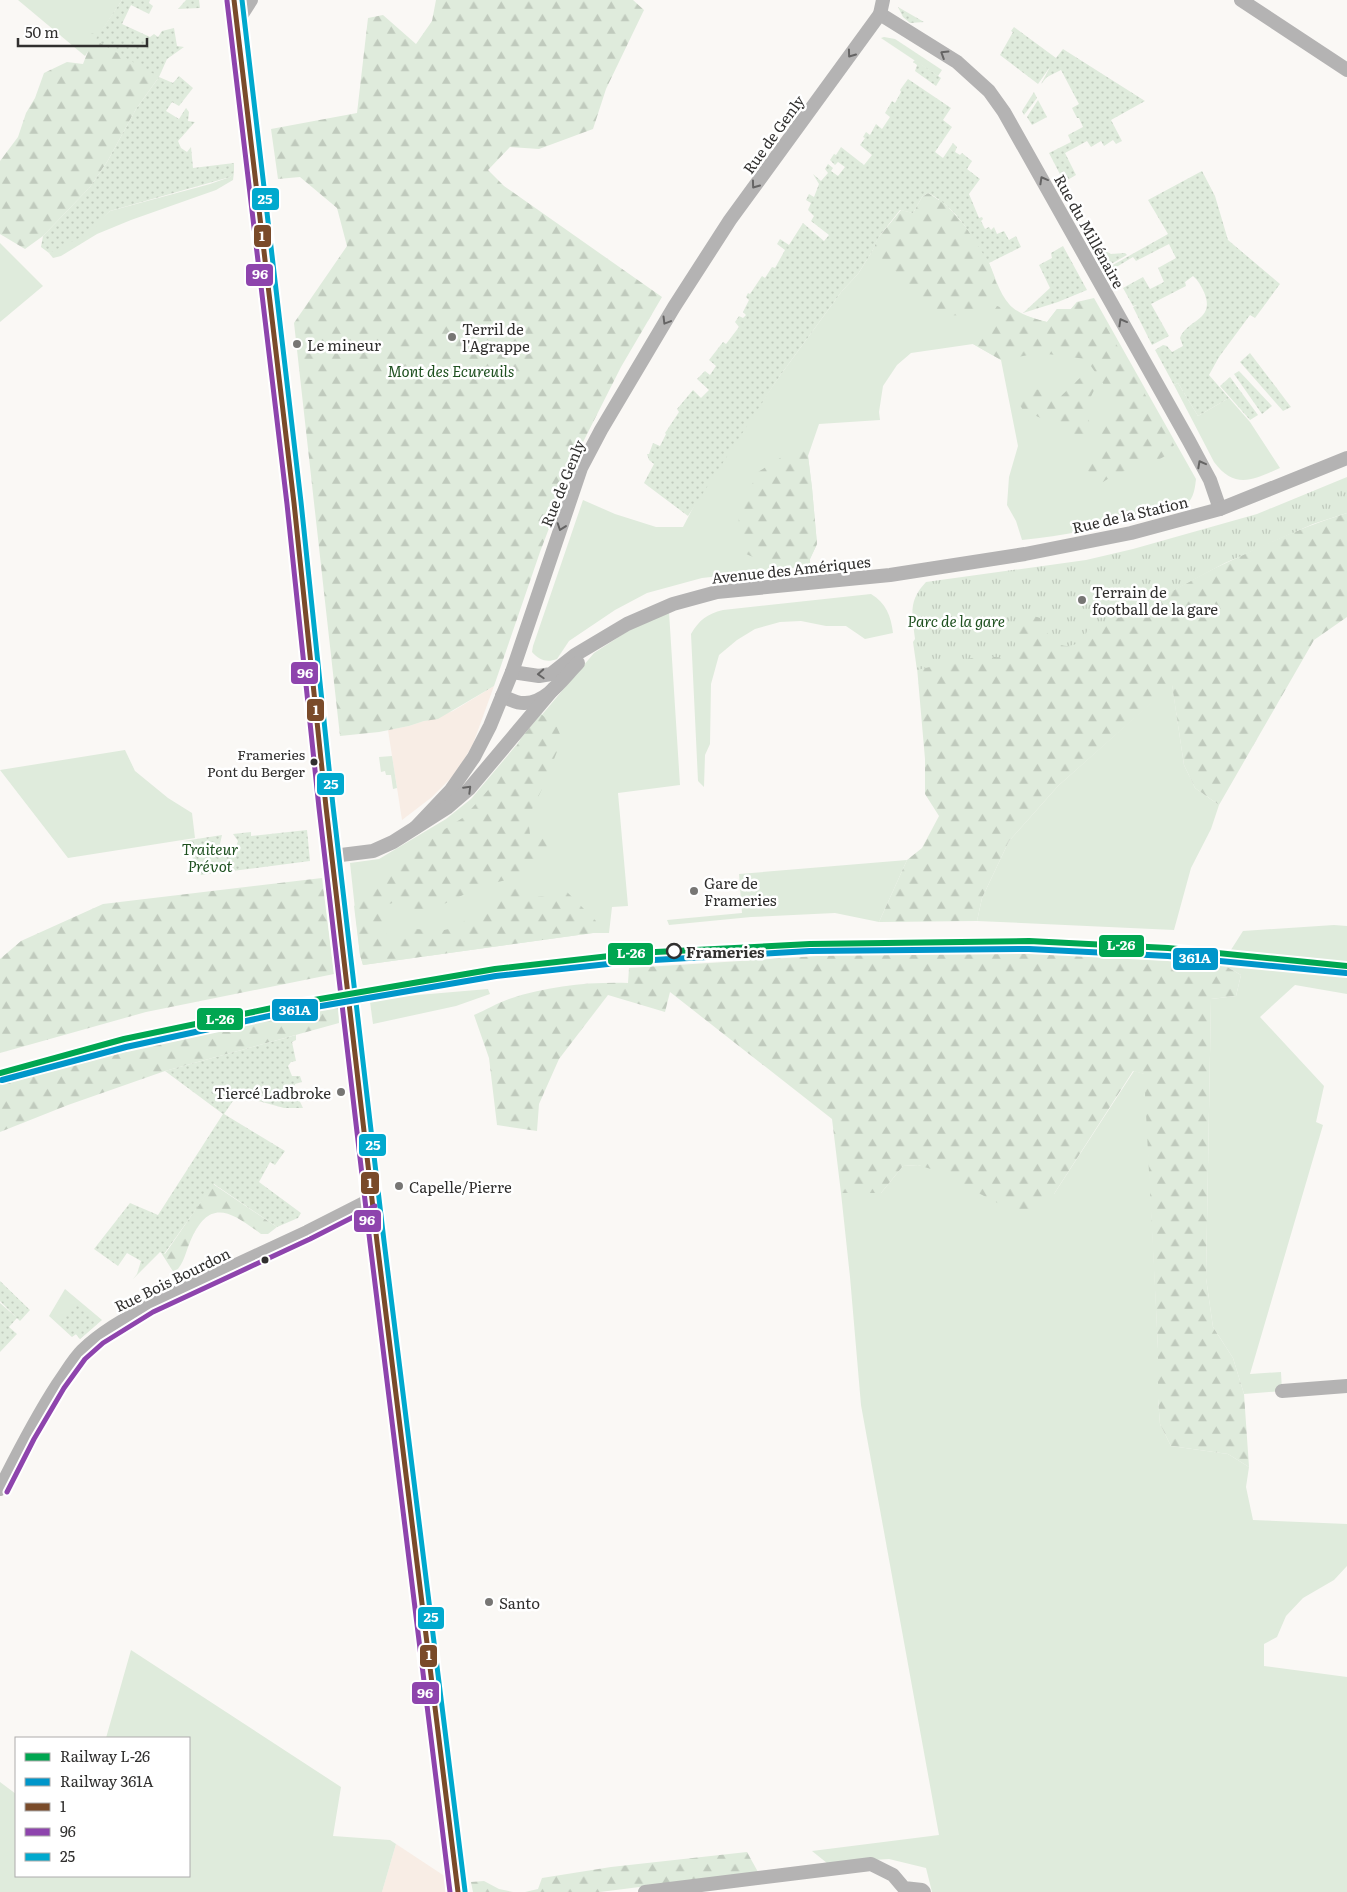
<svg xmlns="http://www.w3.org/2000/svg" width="1347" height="1892" viewBox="0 0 1347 1892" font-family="Literata,serif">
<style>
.commercial{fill:#f8ede5}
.grass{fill:#dfebdc}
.forest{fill:url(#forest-firs)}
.park{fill:url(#park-tufts)}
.garden{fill:url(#garden-dots)}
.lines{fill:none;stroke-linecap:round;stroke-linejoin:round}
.street{stroke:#b4b3b3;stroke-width:14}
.secondary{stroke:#b4b2b1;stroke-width:19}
.bus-1-casing{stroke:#fff;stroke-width:9}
.bus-2-casing{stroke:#fff;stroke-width:9}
.bus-3-casing{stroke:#fff;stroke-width:9}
.bus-1{stroke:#7a4b2a;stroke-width:5}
.bus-2{stroke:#8e44ad;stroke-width:5}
.bus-3{stroke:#00a9ce;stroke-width:5}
.rail-1-casing{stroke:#fff;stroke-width:10}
.rail-2-casing{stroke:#fff;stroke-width:10}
.rail-1{stroke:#00a651;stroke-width:6}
.rail-2{stroke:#0096ca;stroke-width:6}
.oneway{stroke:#656464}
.poi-dot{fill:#777674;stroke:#fff;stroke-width:2}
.bus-dot{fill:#31302f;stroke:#fff;stroke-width:2}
.stop-dot{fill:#fff;stroke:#31302f;stroke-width:2.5}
.labels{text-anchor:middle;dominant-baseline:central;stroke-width:5;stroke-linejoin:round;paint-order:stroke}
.bus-label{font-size:14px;fill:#31302f;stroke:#fff;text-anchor:end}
.street-label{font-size:15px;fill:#31302f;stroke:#fff}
.poi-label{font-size:15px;fill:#31302f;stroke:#fff;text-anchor:start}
.park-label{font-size:15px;font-style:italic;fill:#1f5120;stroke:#fff}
.stop-label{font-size:15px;font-weight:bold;fill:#31302f;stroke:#fff;text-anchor:start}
.line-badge{stroke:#fff;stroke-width:2}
.badge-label{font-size:14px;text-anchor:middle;font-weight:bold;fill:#fff}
</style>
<defs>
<pattern id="forest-firs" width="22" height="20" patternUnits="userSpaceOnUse" patternTransform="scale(1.25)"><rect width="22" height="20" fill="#dfebdc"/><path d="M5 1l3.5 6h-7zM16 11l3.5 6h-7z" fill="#c0cabd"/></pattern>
<pattern id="park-tufts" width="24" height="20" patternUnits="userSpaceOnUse" patternTransform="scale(1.25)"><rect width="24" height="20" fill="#dfebdc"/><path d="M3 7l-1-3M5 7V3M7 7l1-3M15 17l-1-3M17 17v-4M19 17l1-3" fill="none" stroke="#c0cabd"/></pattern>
<pattern id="garden-dots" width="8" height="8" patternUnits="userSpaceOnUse" patternTransform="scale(1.25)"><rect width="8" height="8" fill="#dfebdc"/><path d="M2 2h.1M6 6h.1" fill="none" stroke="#c0cabd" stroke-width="1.8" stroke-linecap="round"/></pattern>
</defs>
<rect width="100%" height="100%" fill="#faf8f5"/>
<g class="commercial">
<polygon points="494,686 473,744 456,773 432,797 402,820 388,730 409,726 453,711"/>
<polygon points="396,1844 443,1875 456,1874 458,1892 382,1892"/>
</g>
<g class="grass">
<polygon points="18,0 122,0 85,56"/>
<polygon points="884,37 895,39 942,70 938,76 881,38"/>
<polygon points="234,172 233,180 216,190 131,220 97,234 61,256 53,258 49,253 103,218 110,211 210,184 230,177"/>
<path d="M940 199C959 217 977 240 989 263 995 276 999 293 1009 304 1016 313 1036 320 1047 322L1057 309H1071L1077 302 1094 298 1196 479C1195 488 1194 497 1187 504 1176 513 1156 515 1143 518 1103 527 1063 536 1022 540L1016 521 1007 505 1009 477 1018 446 1001 360 973 344 911 353 897 365 883 386 879 412 880 420 819 424 808 456 812 488 817 544 810 559V566L702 578 647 593 615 610 569 641 557 659C547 663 539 660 532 652L533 646 583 500 615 514 656 527H683L695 504 735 442 779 377 842 291 858 274 873 250 878 238Z"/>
<polygon points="0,243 43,286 0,322"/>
<path d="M1178 383 1198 416 1229 398 1250 422 1280 468C1253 480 1235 490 1214 462L1174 385Z"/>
<path d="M871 594C886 603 891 616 893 633L865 639 846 626H826L801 621 780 622 755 629 737 640 719 655 711 684 710 744 705 755 704 787 698 781 691 634C699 620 707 614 723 610Z"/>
<polygon points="669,612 680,785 618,793 628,906 612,907 609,933 593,933 363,965 360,955 350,863 379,859 446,819 471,799 594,653 631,629"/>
<polygon points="1172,684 1184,765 1195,788 1219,805 1211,829 1191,868 1174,930 977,921 982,898 1009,841 1058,786"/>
<polygon points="125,750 135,771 168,798 192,813 195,838 68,858 0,770"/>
<polygon points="392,756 397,788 393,789 391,775 386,775 385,771 381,772 379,757"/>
<polygon points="907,860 879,922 835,913 751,917 669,925 667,920 742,913 739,874"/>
<polygon points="1334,925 1347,926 1347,994 1295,985 1260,1017 1324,1086 1316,1122 1323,1125 1250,1374 1281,1372 1282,1391 1244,1394 1233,1358 1213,1327 1206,1278 1211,999 1236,996 1241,975 1222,964 1243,931"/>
<polygon points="488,989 490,994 456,1006 373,1024 370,1002 406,996"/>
<polygon points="1134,1071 1145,1074 1158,1349 1158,1399 1160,1424 1171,1446 1228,1454 1249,1467 1246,1487 1253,1520 1347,1524 1347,1566 1334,1580 1303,1598 1286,1616 1277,1637 1264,1644 1264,1666 1347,1677 1347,1892 932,1892 926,1868 889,1859 827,1863 812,1851 939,1835 861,1405 850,1277 841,1193 881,1193 903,1166 918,1165 1054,1194"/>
<polygon points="65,1289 102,1320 80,1339 76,1334 72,1337 49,1316"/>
<polygon points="131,1650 341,1787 333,1836 390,1840 396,1844 382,1892 0,1892 0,1782 16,1794 16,1876 189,1876 189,1738 106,1738"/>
</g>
<g class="forest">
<polygon points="436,0 633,0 644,10 606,89 593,129 539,149 510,147 488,170 504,186 662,297 621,367 578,452 540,552 494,686 438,719 424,721 409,726 379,732 340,736 294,323 347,246 337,208 300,177 278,179 271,129 357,113 368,18 383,15 416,44 432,21"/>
<polygon points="102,30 159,77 136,109 107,162 90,187 43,236 25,249 0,234 0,161 18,137 26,113 35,98 44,73 67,62 83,64 88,51 88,35"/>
<path d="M928 193C952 206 976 238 989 263 992 270 994 278 997 285L977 316 942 315 873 250 878 238 901 210 913 213 922 197Z"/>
<path d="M1091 300 1174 445 1167 455 1156 461 1144 462 1131 470 1117 473 1103 482 1094 483 1083 460 1099 445 1103 421 1118 405 1086 359 1040 353 1001 360 973 344 997 306C1014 311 1029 318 1047 322L1057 309H1071L1077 302Z"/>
<polygon points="1082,376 1097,384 1085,409 1092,430 1084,445 1066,426 1045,420 1023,410 1016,399 1025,389 1046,390 1060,397"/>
<polygon points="799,446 808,456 812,488 817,544 810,559 795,562 778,559 760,560 746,554 738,538 739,511 758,472"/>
<path d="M1347 513V617L1314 640 1219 805 1195 788 1184 765 1172 685 1058 786 1009 841 982 898 977 921 879 922 907 860 922 848 939 816 925 794V759L916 656 950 614 1129 611C1163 598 1193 578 1226 563 1265 544 1305 526 1347 513Z"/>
<polygon points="541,714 557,727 562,739 543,787 528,818 530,834 548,838 560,834 566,840 545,860 523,870 511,879 484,885 423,914 396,902 382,906 387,934 402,939 416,929 440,931 457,927 502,891 519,886 529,897 542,896 548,898 567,892 596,921 593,933 363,965 360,955 354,906 380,886 395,869 404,855 464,817 489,789 508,762 521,738"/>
<polygon points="322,878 334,974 146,1012 0,1053 0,959 21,941 103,904"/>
<path d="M972 949 1222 964 1241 975 1236 996 1211 999 1206 1278 1213 1327 1233 1358 1244 1394 1249 1467 1228 1454 1171 1446 1160 1424 1158 1399V1349L1144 1074 1133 1071 1054 1194 1037 1209 1013 1211 934 1170 918 1165 903 1166 881 1193H841L832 1119 670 992 665 1012 608 995 559 1059 539 1104 537 1131 497 1125 489 1058 474 1015C486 1010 497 1003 509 999 548 986 588 982 628 983L629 968 865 953Z"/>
<path d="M338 1003 339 1023 165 1071 68 1105 0 1132V1080C110 1046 224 1024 338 1003Z"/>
<path d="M213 1184 277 1227 268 1234H261C230 1211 209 1197 190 1242 185 1254 184 1264 174 1273L160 1251 165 1254Z"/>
<polygon points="747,1852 758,1872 600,1892 525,1892 538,1889 542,1878 611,1867"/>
<polygon points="484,1881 499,1889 513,1892 473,1892 471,1882"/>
</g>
<path class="park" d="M1347 477V513L1313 524 1225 563 1148 604 1087 631 1083 642C1078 643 1071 646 1067 646 1051 645 1045 630 1040 618L1027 614 1013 622 1016 651 1007 659C978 652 946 664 917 670L913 642 915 639C912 614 908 601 926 582L1086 560 1133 549 1257 514Z"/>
<g class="garden">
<polygon points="122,0 150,0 149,3 153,6 149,14 131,5 122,24 150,37 154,34 158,37 162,31 174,28 177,46 184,47 167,59 159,77 173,83 179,76 193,88 179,106 172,102 166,111 179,119 186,108 189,112 188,121 195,122 178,141 181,148 187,152 191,147 193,168 234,163 234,172 230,177 110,211 95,228 89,233 49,253 41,247 43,236 90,187 107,162 136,109 159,77 95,40"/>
<polygon points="186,0 199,0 200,8 178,9"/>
<polygon points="898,7 924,22 910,23 903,17"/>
<polygon points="1014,27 1056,58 1063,49 1145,101 1111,120 1122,141 1116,144 1113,140 1104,146 1101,141 1091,147 1087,141 1065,153 1076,175 1064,182 1049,153 1071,142 1068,135 1083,127 1079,118 1077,118 1072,108 1079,104 1061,70 1047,77 1041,84 1050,67 1038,84 1000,55 1013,32 1011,31"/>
<polygon points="915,60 941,78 936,86 915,71 917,65 913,62"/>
<path d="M908 79 951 108 943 120 952 127 935 152 943 158 953 143 957 147 955 152 960 155 962 153 972 161 967 169 980 179 969 194 979 218 982 217 983 219 981 221 985 229 989 227 991 230 994 227 997 234 1004 231 1009 240 1016 236 1021 247 989 263C972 237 957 207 928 193L922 197 913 213 900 210 878 238 873 250 858 274 842 291 779 377 688 516 644 483 654 464 649 460 647 454H649L653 443 660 446 666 434 665 433 679 412 677 409 693 390 701 398 709 390 697 379 705 371 710 375 716 366 709 360 723 342 726 344 739 327 735 322 739 316 743 318 746 315 743 312 749 300 746 297 748 293 750 294 762 276 765 278 772 267 775 268 785 250 777 244 780 239 789 245 803 223 824 241 829 235 811 221 814 216 808 210 811 203 806 200 809 194 814 197 819 184 813 174 821 181 828 173 825 169 828 164 833 168 831 171 838 176 845 167 838 162 835 165 830 160 834 154 836 155 841 147 864 165 872 155 860 145 865 138 863 137 866 132 870 135 876 124 882 129 890 117 885 113 892 101 895 103 901 92 900 90Z"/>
<polygon points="1034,92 1037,98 1024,115 1022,111"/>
<polygon points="1038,100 1047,117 1032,125 1027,117"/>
<path d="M1202 171 1215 196 1228 240 1280 284 1255 318 1250 315 1219 357 1209 375 1229 398 1198 416 1178 383 1174 385 1155 350 1163 345 1167 346 1172 352 1183 346 1180 338C1187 319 1216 321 1204 292 1201 286 1198 280 1193 276L1185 282 1186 286 1151 304 1169 336 1152 345 1133 307 1137 305 1133 306 1123 288 1143 277 1150 289 1164 282 1158 268 1176 258 1169 244 1136 261 1133 257 1113 269 1111 266 1168 234 1148 200Z"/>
<polygon points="1063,246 1087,290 1058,302 1023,313 1050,288 1039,265 1052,258 1051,253"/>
<polygon points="1102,249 1111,254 1125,253 1127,255 1111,264"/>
<polygon points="1250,353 1291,407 1283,411 1240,362"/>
<polygon points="1239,371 1272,406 1262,414 1234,374"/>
<polygon points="1230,377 1258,415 1250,420 1220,386"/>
<polygon points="307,830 310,861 201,875 184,841 222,835 220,844 229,851 235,849 238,841 233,834 251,832 251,836"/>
<polygon points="296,1035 296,1040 292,1042 296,1061 291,1062 288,1066 292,1076 300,1076 302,1082 295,1084 295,1091 303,1108 284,1108 237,1095 224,1114 285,1151 275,1165 270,1162 259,1182 301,1213 298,1218 277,1227 214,1184 164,1254 160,1252 133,1279 137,1274 141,1261 127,1253 118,1266 94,1249 130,1203 158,1215 223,1114 165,1071"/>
<polygon points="0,1281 30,1310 20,1321 17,1318 9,1327 17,1334 0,1352 0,1303 16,1317 0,1301"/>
<polygon points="75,1303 97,1324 80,1339 76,1334 73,1336 58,1322"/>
</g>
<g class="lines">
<g class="street">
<polyline points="1241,0 1347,70"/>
<polyline points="880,14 957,62 989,91 1004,112 1189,441 1210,480 1220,509"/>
<polyline points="237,22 251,0"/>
<polyline points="512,672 539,676 551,674 575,655 627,624 673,604 717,592 890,575 1025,554 1131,533 1220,509 1347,458"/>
<path d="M502 696C510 699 517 704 525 703 547 703 564 677 578 663"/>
<polyline points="415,828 451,790 474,757 490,726 512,672 581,468 601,430 674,307 730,220 880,14 883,0"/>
<polyline points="333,856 373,851 393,842 448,807 469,789 554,688"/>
<polyline points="1282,1391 1347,1386"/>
<path d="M0 1489C18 1453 36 1418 58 1384 66 1373 73 1360 83 1350 103 1331 127 1318 150 1305L307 1232 372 1199"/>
<polyline points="645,1892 871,1864 893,1875 904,1888 922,1890 924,1892"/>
</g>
<polyline class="secondary" points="234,0 294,503 326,807 377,1242 458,1892"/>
<defs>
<polyline id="bus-1" points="234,0 294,503 326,807 377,1242 458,1892"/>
<g id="bus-2">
<polyline points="227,1 287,504 319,808 370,1243 450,1892"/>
<polyline points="7,1492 34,1439 64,1388 85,1359 103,1343 153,1312 310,1239 375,1206"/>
</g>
<polyline id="bus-3" points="242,0 301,502 333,806 384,1241 465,1891"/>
</defs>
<use href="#bus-1" class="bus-1-casing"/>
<use href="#bus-2" class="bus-2-casing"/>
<use href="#bus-3" class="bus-3-casing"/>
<use href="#bus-1" class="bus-1"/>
<use href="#bus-2" class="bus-2"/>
<use href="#bus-3" class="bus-3"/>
<defs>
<polyline id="rail-1" points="0,1073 124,1039 291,1004 495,969 636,953 810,944 1029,941 1168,948 1347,966"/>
<polyline id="rail-2" points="2,1080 126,1047 292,1011 496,976 636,961 810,951 1029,949 1168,956 1346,973"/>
</defs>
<use href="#rail-1" class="rail-1-casing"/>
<use href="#rail-2" class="rail-2-casing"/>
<use href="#rail-1" class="rail-1"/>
<use href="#rail-2" class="rail-2"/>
</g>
<defs><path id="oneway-chevron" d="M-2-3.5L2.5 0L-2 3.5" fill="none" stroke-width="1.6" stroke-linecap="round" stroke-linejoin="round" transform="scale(1.25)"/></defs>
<g class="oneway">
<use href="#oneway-chevron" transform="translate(851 54) rotate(126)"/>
<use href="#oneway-chevron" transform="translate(944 54) rotate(-148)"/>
<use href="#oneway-chevron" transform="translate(1043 180) rotate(-119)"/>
<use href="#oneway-chevron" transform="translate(755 185) rotate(126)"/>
<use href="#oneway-chevron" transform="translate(666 321) rotate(121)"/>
<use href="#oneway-chevron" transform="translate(1122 322) rotate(-119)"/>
<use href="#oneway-chevron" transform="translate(1201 464) rotate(-118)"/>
<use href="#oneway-chevron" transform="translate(561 527) rotate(109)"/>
<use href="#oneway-chevron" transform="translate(541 674) rotate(177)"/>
<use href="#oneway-chevron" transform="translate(468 789) rotate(-45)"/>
</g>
<g class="poi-dot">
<circle cx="452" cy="337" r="5"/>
<circle cx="297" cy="344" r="5"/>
<circle cx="1082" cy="600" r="5"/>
<circle cx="694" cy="891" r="5"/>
<circle cx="341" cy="1092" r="5"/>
<circle cx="399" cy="1186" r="5"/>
<circle cx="489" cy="1602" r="5"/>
</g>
<g class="bus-dot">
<circle cx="314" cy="762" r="4.5"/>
<circle cx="265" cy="1260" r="4.5"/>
</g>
<circle class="stop-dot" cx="674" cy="951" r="7"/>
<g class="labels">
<g class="bus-label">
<text x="305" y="754">Frameries<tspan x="305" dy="17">Pont du Berger</tspan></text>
</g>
<g class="street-label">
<text transform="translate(773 134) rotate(-54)">Rue de Genly</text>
<text transform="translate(1090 231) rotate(61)">Rue du Millénaire</text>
<text transform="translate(562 483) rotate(-68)">Rue de Genly</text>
<text transform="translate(1130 514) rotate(-13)">Rue de la Station</text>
<text transform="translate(791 569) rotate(-6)">Avenue des Amériques</text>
<text transform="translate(172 1279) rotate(-26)">Rue Bois Bourdon</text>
</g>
<g class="poi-label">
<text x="462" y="328">Terril de<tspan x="462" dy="17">l'Agrappe</tspan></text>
<text x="307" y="344">Le mineur</text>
<text x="1092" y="591">Terrain de<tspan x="1092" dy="17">football de la gare</tspan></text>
<text x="704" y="882">Gare de<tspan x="704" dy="17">Frameries</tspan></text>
<text x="331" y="1092" text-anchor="end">Tiercé Ladbroke</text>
<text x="409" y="1186">Capelle/Pierre</text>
<text x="499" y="1602">Santo</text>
</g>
<g class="park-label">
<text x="451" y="370">Mont des Ecureuils</text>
<text x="956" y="620">Parc de la gare</text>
<text x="210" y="848">Traiteur<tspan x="210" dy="17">Prévot</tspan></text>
</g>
<g class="stop-label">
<text x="686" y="951">Frameries</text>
</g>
</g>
<g class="line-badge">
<rect x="251" y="187" width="29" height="24" rx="5" fill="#00a9ce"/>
<rect x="253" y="224" width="19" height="24" rx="5" fill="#7a4b2a"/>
<rect x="245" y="263" width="29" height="24" rx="5" fill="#8e44ad"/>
<rect x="290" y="661" width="29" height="24" rx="5" fill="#8e44ad"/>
<rect x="306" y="698" width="19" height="24" rx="5" fill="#7a4b2a"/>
<rect x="316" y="772" width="29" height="24" rx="5" fill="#00a9ce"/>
<rect x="1098" y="934" width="47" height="24" rx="5" fill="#00a651"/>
<rect x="607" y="942" width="47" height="24" rx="5" fill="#00a651"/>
<rect x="1172" y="947" width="47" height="24" rx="5" fill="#0096ca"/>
<rect x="271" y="998" width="48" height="24" rx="5" fill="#0096ca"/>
<rect x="196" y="1007" width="48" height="24" rx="5" fill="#00a651"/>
<rect x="358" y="1133" width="29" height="24" rx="5" fill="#00a9ce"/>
<rect x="360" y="1171" width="20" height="24" rx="5" fill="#7a4b2a"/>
<rect x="353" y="1209" width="29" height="24" rx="5" fill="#8e44ad"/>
<rect x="417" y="1606" width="28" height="24" rx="5" fill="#00a9ce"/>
<rect x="419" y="1644" width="19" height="24" rx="5" fill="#7a4b2a"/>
<rect x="411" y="1681" width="29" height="24" rx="5" fill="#8e44ad"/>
</g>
<g class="badge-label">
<text x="265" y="204">25</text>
<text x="262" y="241">1</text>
<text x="260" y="279">96</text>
<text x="305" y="678">96</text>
<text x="316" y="715">1</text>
<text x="331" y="789">25</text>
<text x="1121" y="950">L-26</text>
<text x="631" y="958">L-26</text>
<text x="1195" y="963">361A</text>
<text x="295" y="1015">361A</text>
<text x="220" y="1024">L-26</text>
<text x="373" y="1150">25</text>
<text x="370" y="1188">1</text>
<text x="367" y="1225">96</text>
<text x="431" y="1622">25</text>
<text x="429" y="1660">1</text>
<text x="425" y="1698">96</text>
</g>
<rect x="15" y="1737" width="175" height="140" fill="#ffffff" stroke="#adacac"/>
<rect x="25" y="1753" width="25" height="8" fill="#00a651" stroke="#adacac"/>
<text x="60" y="1762" font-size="15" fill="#31302f">Railway L-26</text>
<rect x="25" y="1778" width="25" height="8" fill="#0096ca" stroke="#adacac"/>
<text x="60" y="1787" font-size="15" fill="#31302f">Railway 361A</text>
<rect x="25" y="1803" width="25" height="8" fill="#7a4b2a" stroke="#adacac"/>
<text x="60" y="1812" font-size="15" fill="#31302f">1</text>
<rect x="25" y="1828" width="25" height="8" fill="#8e44ad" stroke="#adacac"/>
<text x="60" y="1837" font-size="15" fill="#31302f">96</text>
<rect x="25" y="1853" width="25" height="8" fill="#00a9ce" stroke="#adacac"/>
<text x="60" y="1862" font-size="15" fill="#31302f">25</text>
<path d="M18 38v8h129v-8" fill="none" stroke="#31302f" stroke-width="2.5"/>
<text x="25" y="38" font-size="15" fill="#31302f" stroke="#ffffff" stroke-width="4" paint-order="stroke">50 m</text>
</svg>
